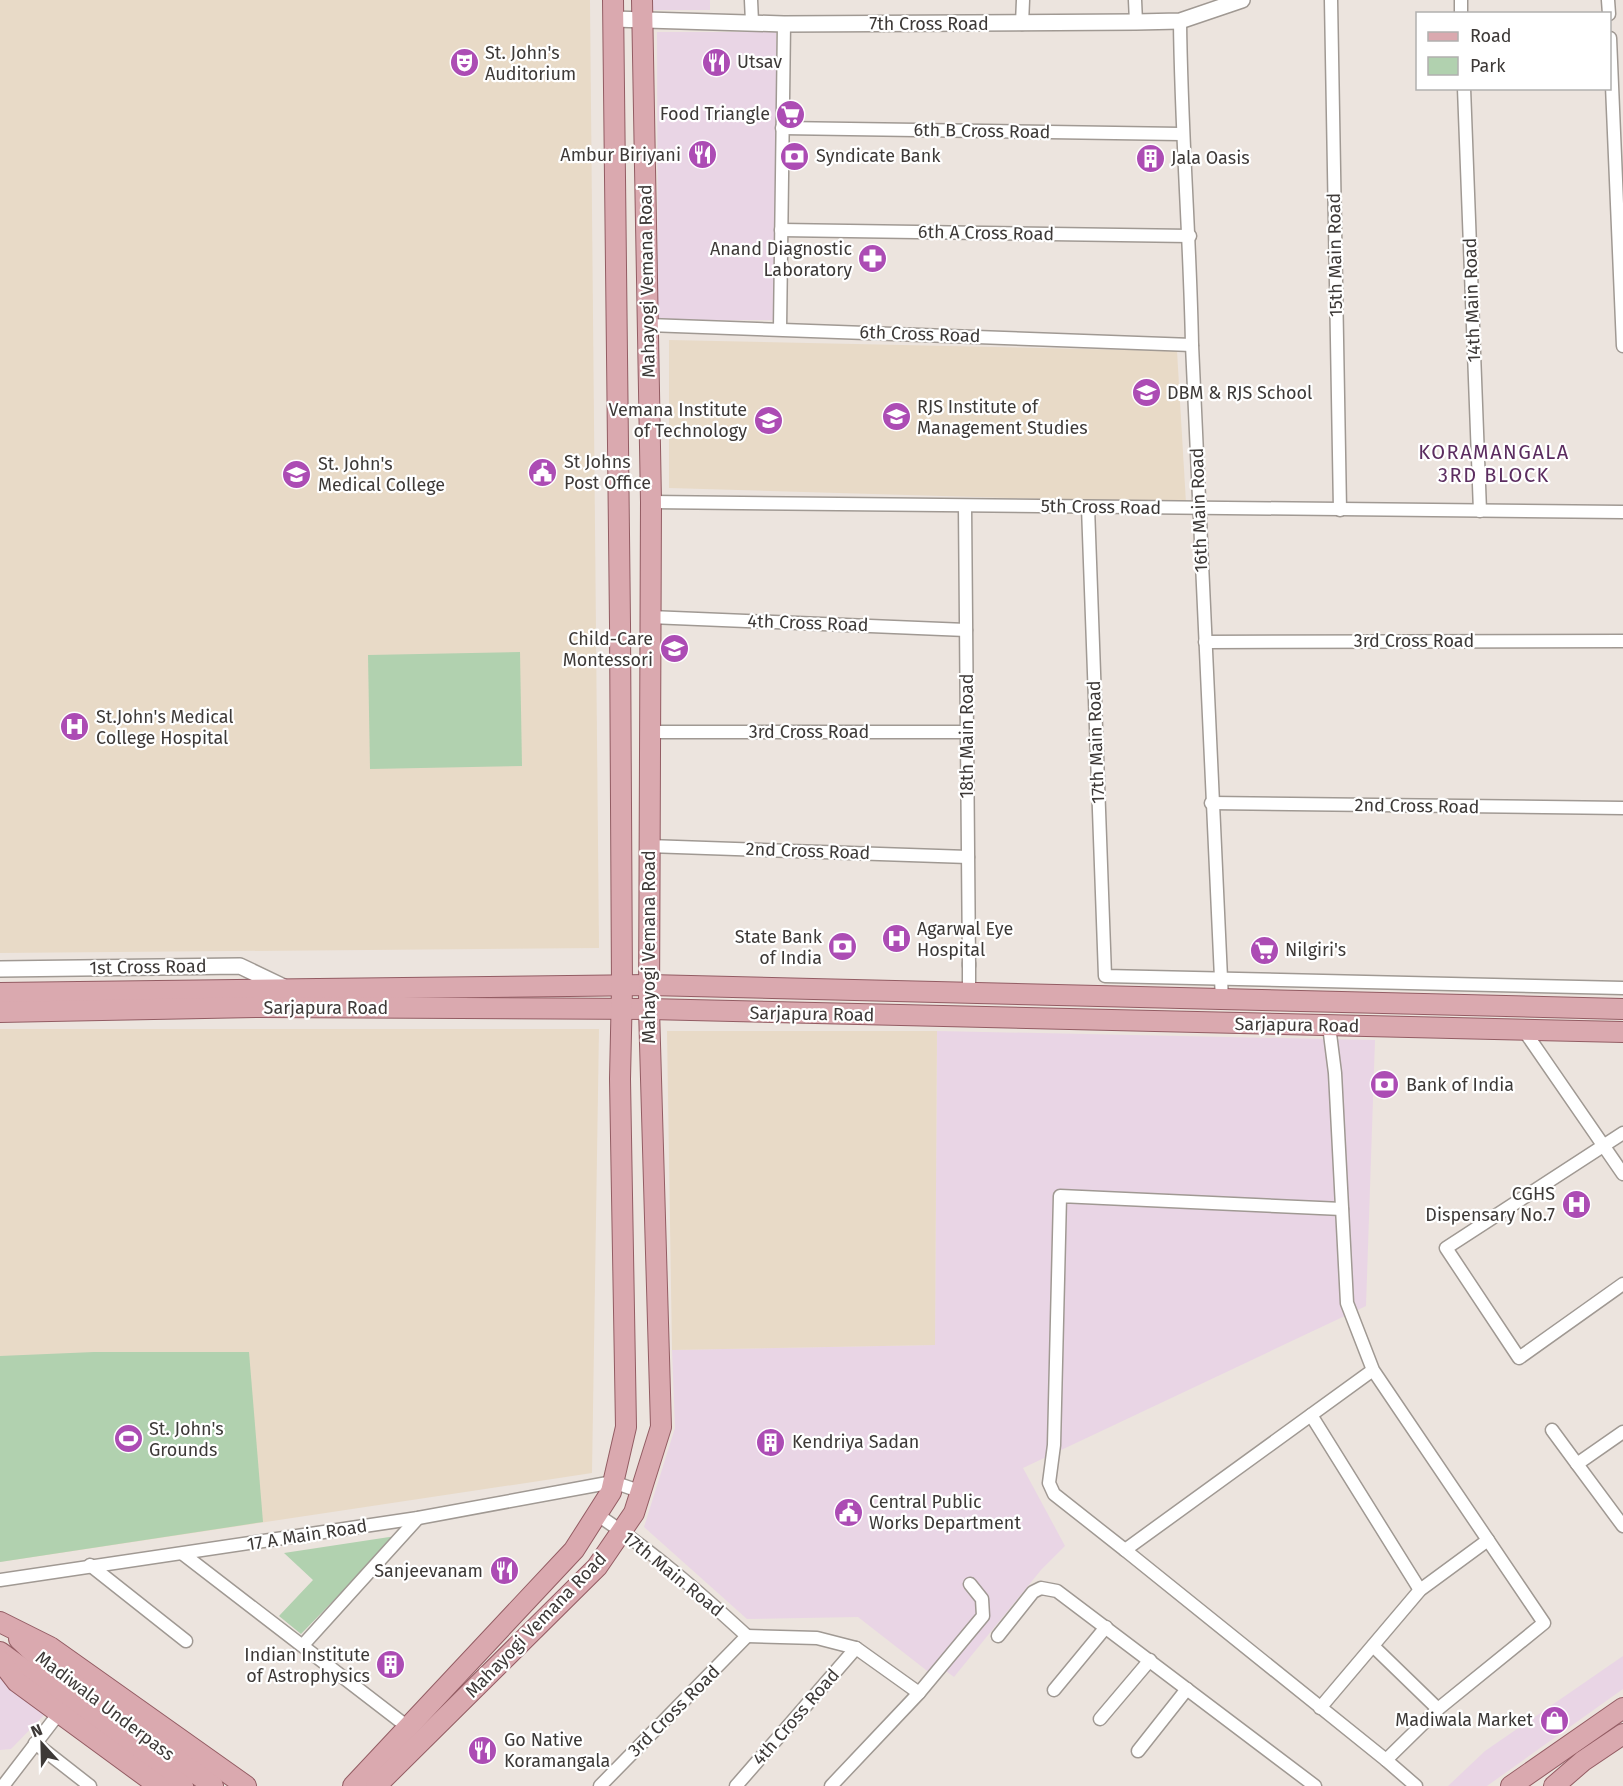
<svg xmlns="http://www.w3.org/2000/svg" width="1623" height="1786" viewBox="0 0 1623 1786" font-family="'Fira Sans',sans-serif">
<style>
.commercial{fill:#e9d5e5}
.education{fill:#e8dac7}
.green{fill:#b1d1af}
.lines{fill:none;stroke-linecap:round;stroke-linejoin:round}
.minor-casing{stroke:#a09993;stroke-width:15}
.tertiary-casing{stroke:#a09993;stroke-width:18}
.primary-casing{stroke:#935c63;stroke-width:22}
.minor{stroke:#fff;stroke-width:12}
.tertiary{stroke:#fff;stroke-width:15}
.primary{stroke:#daa9af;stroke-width:20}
.labels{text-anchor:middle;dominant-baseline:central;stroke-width:4.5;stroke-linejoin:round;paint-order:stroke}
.street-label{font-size:18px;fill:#3d3937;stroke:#fff}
.poi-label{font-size:18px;fill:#3d3937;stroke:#fff;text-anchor:start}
.neighbourhood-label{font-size:20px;letter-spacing:1.5px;fill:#5c2d60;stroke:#fff}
</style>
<rect width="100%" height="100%" fill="#ece4de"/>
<g class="commercial">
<rect x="649" y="0" width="61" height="10"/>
<polygon points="657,32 776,32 777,320 658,321"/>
<polygon points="937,1031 1375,1040 1366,1306 1023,1468 1065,1546 1041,1570 954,1677 943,1669 935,1677 858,1617 747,1619 644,1527 675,1428 672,1350 935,1345"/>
<polygon points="1623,1656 1623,1689 1487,1786 1448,1786 1485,1751"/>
<polygon points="0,1675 45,1714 11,1749 0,1750"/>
</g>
<g class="education">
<polygon points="0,0 590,0 599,948 0,953"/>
<polygon points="669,340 1177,351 1186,503 669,488"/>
<polygon points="0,1029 599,1029 592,1473 0,1562"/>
<polygon points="667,1031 937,1031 935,1345 672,1350"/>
</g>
<g class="green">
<polygon points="520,652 522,766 370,769 368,655"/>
<polygon points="94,1352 249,1352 263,1522 0,1562 0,1356"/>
<polygon points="396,1536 301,1634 279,1616 313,1580 284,1553"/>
</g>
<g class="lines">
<defs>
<g id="minor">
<polyline points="751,0 752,22"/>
<polyline points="1135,0 1136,22"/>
<polyline points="1331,0 1340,510"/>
<polyline points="1461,0 1461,14"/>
<polyline points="1608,0 1609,14"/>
<path d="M1180 21C1181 129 1190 237 1192 345L1222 1000"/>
<polyline points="1022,24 1023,0"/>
<polyline points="1610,38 1623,346"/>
<polyline points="1464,88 1480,511"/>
<polyline points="782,128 1181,134"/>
<polyline points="781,230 1190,236"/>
<polyline points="648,325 1192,345"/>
<polyline points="780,329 784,24"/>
<polyline points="651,502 1623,512"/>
<polyline points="965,506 969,966"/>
<polyline points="1088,507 1105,976 1623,988"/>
<polyline points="650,617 966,630"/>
<polyline points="1205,642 1623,641"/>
<polyline points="650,732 967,732"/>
<polyline points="1211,803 1623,808"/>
<polyline points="648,846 968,857"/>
<polyline points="969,994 969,963"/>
<polyline points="1329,1026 1335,1073 1347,1303 1373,1370 1125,1550 1386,1760 1438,1709 1544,1623 1373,1370"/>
<polyline points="1523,1029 1623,1174"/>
<polyline points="1623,1133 1446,1248 1519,1358 1623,1284"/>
<polyline points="1311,1415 1420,1590"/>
<polyline points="1552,1430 1577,1464"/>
<polyline points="1623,1432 1577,1464 1623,1526"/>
<path d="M596 1514C650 1549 700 1593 747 1636"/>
<polyline points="1125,1550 1054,1494 1049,1483 1054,1445 1060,1196 1342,1209"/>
<polyline points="183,1554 409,1728"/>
<polyline points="90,1565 186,1641"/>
<polyline points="0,1580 418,1518 613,1482 642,1492"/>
<polyline points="747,1636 817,1638 856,1648 919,1693"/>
<polyline points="998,1636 1033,1592 1041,1588 1057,1591 1315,1786"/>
<polyline points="303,1645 418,1518"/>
<polyline points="1373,1646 1438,1709"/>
<polyline points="1054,1690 1106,1627"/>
<polyline points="1320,1708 1420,1590 1488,1540"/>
<polyline points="1100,1719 1150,1660"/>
<polyline points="35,1743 90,1786"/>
<polyline points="1138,1751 1187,1689"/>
<polyline points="1386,1760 1416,1786"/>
<polyline points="3,1786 59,1713"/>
<polyline points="600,1786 747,1636"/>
<polyline points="736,1786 856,1648"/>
<polyline points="831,1786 919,1693 983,1616 982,1599 970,1584"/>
</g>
<g id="tertiary">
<polyline points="613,19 784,24 1136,22 1180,21 1242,0"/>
<polyline points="0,969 240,966 286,988"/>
</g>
<g id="primary">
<polyline points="0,993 649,985 1623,1009"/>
<polyline points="0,1012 260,1007 649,1009 1623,1032"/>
<polyline points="0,1622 50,1647 246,1786"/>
<polyline points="19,1639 39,1658 213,1786"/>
<polyline points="0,1652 183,1786"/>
<polyline points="0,1660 17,1682 159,1786"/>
<polyline points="353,1786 574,1550 611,1492 626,1427 620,1079 622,987 620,623 613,0"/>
<polyline points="376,1786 597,1567 634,1513 661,1427 649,1009 651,502 642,0"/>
<polyline points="1511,1786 1623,1708"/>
<polyline points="1554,1786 1583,1761 1623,1734"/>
</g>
</defs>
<use href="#minor" class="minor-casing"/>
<use href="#tertiary" class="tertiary-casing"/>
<use href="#primary" class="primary-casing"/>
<use href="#minor" class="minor"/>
<use href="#tertiary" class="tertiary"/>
<use href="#primary" class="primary"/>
</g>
<defs>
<symbol id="restaurant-disc" viewBox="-11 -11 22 22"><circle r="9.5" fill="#ac4cb4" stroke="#fff"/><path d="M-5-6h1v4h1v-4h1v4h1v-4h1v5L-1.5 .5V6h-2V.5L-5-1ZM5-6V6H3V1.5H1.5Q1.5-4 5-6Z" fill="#fff"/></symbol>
<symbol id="theatre-disc" viewBox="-11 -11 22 22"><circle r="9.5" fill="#ac4cb4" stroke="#fff"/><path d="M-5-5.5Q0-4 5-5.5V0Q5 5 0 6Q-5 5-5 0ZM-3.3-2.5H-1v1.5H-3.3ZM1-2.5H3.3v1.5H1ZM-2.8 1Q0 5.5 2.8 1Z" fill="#fff"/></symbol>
<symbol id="supermarket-disc" viewBox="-11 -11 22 22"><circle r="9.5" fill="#ac4cb4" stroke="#fff"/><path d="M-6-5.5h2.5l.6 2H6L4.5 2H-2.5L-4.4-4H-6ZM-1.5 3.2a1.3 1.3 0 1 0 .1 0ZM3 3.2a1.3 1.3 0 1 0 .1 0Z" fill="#fff"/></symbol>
<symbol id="bank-disc" viewBox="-11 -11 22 22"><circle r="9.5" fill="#ac4cb4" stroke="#fff"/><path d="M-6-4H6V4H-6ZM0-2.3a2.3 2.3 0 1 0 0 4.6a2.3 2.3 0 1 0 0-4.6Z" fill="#fff"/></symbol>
<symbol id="building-disc" viewBox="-11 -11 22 22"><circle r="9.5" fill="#ac4cb4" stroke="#fff"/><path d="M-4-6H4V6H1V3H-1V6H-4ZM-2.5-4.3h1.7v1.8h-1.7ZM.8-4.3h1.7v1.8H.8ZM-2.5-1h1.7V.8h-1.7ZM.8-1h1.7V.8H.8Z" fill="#fff"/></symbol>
<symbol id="pharmacy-disc" viewBox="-11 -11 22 22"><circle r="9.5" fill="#ac4cb4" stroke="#fff"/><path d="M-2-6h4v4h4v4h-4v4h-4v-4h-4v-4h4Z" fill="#fff"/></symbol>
<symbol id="school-disc" viewBox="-11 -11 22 22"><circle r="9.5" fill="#ac4cb4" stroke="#fff"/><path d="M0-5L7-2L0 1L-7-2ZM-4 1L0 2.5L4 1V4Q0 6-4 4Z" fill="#fff"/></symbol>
<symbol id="university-disc" viewBox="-11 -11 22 22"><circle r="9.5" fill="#ac4cb4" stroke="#fff"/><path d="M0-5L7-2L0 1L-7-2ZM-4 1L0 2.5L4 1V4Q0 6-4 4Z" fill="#fff"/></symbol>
<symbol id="civic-disc" viewBox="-11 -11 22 22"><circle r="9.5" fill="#ac4cb4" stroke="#fff"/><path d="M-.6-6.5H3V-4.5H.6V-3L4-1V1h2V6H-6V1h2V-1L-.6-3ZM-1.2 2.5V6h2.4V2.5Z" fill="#fff"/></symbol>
<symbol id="hospital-disc" viewBox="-11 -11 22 22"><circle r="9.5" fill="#ac4cb4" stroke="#fff"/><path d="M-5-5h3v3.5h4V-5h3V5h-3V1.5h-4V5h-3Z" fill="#fff"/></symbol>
<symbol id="stadium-disc" viewBox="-11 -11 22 22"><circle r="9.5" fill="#ac4cb4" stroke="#fff"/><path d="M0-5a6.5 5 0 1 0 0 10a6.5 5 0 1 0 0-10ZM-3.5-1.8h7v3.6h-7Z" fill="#fff"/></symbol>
<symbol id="shop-disc" viewBox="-11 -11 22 22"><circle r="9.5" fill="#ac4cb4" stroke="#fff"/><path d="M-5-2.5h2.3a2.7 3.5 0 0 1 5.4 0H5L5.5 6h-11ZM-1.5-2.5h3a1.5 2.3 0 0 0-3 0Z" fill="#fff"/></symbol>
</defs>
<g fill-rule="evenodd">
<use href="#restaurant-disc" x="700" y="46" width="33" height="33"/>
<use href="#theatre-disc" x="448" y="46" width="33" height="33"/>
<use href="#supermarket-disc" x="774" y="98" width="33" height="33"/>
<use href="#restaurant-disc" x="686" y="138" width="33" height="33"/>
<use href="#bank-disc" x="778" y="140" width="33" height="33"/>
<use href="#building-disc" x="1134" y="142" width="33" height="33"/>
<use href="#pharmacy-disc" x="856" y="242" width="33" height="33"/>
<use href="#school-disc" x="1130" y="376" width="33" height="33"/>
<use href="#university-disc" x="880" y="400" width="33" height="33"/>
<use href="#university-disc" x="752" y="404" width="33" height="33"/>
<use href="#civic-disc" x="526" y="456" width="33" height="33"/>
<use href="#university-disc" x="280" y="458" width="33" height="33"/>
<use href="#school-disc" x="658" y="632" width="33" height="33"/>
<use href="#hospital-disc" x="58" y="710" width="33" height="33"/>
<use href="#hospital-disc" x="880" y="922" width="33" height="33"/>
<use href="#bank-disc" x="826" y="930" width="33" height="33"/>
<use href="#supermarket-disc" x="1248" y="934" width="33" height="33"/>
<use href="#bank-disc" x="1368" y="1068" width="33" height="33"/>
<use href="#hospital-disc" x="1560" y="1188" width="33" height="33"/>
<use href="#stadium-disc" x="112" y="1422" width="33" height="33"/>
<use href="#building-disc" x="754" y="1426" width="33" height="33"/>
<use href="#civic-disc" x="832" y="1496" width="33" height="33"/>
<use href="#restaurant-disc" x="488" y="1554" width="33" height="33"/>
<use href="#building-disc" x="374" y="1648" width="33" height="33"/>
<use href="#shop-disc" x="1538" y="1704" width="33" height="33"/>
<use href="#restaurant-disc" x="466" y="1734" width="33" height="33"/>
</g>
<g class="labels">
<g class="street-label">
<text x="929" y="24">7th Cross Road</text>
<text transform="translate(982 131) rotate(1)">6th B Cross Road</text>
<text transform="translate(986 233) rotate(1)">6th A Cross Road</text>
<text transform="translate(1335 255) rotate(-91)">15th Main Road</text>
<text transform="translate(647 281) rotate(-91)">Mahayogi Vemana Road</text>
<text transform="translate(1472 300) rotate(-92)">14th Main Road</text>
<text transform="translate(920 334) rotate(2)">6th Cross Road</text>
<text transform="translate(1101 507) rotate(1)">5th Cross Road</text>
<text transform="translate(1199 510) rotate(-92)">16th Main Road</text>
<text transform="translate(808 623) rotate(2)">4th Cross Road</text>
<text x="1414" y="641">3rd Cross Road</text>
<text x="809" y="732">3rd Cross Road</text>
<text transform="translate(967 736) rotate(-90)">18th Main Road</text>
<text transform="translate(1096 742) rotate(-92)">17th Main Road</text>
<text transform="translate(1417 806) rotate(1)">2nd Cross Road</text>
<text transform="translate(808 851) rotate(2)">2nd Cross Road</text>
<text transform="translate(649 947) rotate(-90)">Mahayogi Vemana Road</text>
<text transform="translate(148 967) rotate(-1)">1st Cross Road</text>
<text x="326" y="1008">Sarjapura Road</text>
<text transform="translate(812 1014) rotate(1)">Sarjapura Road</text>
<text transform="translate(1297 1025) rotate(1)">Sarjapura Road</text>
<text transform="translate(307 1535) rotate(-9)">17 A Main Road</text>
<text transform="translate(673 1574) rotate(39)">17th Main Road</text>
<text transform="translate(536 1625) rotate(-46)">Mahayogi Vemana Road</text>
<text transform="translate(105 1706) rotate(37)">Madiwala Underpass</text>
<text transform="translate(674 1711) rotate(-45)">3rd Cross Road</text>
<text transform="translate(796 1717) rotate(-49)">4th Cross Road</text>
</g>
<g class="poi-label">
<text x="485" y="53">St. John's<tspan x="485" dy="21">Auditorium</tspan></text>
<text x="737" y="62">Utsav</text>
<text x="770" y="114" text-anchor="end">Food Triangle</text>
<text x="681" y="155" text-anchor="end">Ambur Biriyani</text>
<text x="816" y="156">Syndicate Bank</text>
<text x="1171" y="158">Jala Oasis</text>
<text x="852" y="249" text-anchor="end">Anand Diagnostic<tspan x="852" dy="21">Laboratory</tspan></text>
<text x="1167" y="393">DBM &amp; RJS School</text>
<text x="917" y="407">RJS Institute of<tspan x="917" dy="21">Management Studies</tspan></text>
<text x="747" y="410" text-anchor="end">Vemana Institute<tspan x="747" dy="21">of Technology</tspan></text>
<text x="564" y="462">St Johns<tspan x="564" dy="21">Post Office</tspan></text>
<text x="318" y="464">St. John's<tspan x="318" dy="21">Medical College</tspan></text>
<text x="653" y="639" text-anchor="end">Child-Care<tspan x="653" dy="21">Montessori</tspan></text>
<text x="96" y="717">St.John's Medical<tspan x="96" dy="21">College Hospital</tspan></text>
<text x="917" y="929">Agarwal Eye<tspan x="917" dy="21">Hospital</tspan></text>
<text x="822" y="937" text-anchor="end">State Bank<tspan x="822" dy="21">of India</tspan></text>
<text x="1285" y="950">Nilgiri's</text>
<text x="1406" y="1085">Bank of India</text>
<text x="1555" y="1194" text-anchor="end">CGHS<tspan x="1555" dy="21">Dispensary No.7</tspan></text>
<text x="149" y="1429">St. John's<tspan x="149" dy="21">Grounds</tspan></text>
<text x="792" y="1442">Kendriya Sadan</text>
<text x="869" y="1502">Central Public<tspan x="869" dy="21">Works Department</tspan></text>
<text x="483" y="1571" text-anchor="end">Sanjeevanam</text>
<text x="370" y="1655" text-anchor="end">Indian Institute<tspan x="370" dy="21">of Astrophysics</tspan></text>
<text x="1533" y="1720" text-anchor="end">Madiwala Market</text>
<text x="504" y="1740">Go Native<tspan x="504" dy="21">Koramangala</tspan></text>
</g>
<g class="neighbourhood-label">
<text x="1494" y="452">KORAMANGALA<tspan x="1494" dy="23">3RD BLOCK</tspan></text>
</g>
</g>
<rect x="1416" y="12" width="195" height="78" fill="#ffffff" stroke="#b1b0af" stroke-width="1.5"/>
<rect x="1428" y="32" width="30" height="9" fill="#daa9af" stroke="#b1b0af" stroke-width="1.5"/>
<text x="1470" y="42" font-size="18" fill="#3d3937">Road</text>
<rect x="1428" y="57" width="30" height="18" fill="#b1d1af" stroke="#b1b0af" stroke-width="1.5"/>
<text x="1470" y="72" font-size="18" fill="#3d3937">Park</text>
<g transform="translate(42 1744) rotate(338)" stroke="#ffffff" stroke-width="4.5" paint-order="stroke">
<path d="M0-4.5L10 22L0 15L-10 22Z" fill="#3d3937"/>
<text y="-9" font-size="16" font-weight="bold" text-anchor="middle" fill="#3d3937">N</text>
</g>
</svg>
